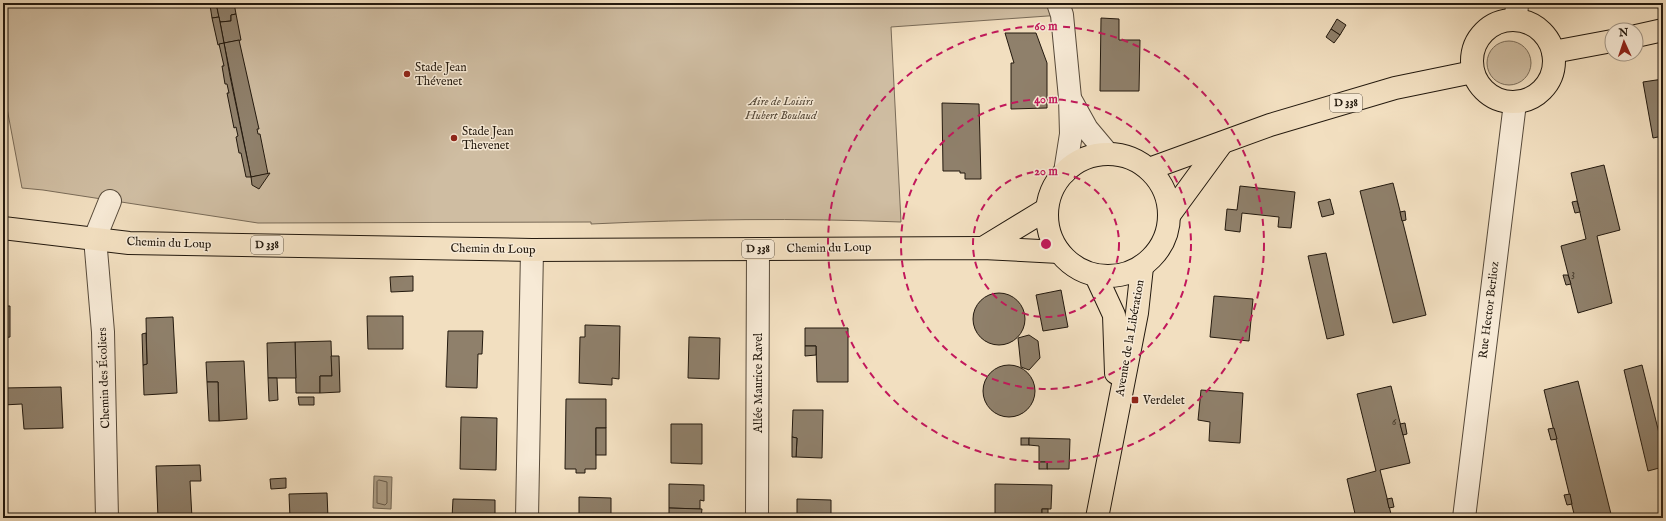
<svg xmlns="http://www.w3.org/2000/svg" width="1666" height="521" viewBox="0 0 1666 521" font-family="'IM FELL English',serif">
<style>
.green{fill:#cfbda2;stroke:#796b58}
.water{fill:#ac9c83;stroke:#756854}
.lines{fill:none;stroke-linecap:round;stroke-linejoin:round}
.shore{stroke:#685a48;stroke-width:1}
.building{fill:#8f806b;stroke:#23190e}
.minor-casing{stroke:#574a3a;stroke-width:24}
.major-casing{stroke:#23190e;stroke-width:24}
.minor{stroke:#f7ead6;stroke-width:22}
.major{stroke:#f2dfc0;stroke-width:22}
.ring{fill:none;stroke:#c2185b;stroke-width:2;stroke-dasharray:7 5}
.poi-dot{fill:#8f2418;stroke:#f7ead6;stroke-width:1.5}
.labels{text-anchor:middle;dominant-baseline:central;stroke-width:3;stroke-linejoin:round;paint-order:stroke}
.number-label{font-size:10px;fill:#3e3325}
.shield{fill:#f7ead6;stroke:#63584a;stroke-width:1}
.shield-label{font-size:11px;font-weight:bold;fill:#23190e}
.poi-label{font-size:12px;fill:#23190e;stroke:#f7ead6;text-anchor:start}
.park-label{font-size:12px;font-style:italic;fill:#574a3a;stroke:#f7ead6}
.street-label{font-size:12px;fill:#23190e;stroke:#f7ead6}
.centre{fill:#c2185b;stroke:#f7ead6;stroke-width:2}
.ring-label{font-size:12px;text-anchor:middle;font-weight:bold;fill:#c2185b;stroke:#f7ead6;stroke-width:3;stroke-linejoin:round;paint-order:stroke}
</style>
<rect width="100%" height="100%" fill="#f2dfc0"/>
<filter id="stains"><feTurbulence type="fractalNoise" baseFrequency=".005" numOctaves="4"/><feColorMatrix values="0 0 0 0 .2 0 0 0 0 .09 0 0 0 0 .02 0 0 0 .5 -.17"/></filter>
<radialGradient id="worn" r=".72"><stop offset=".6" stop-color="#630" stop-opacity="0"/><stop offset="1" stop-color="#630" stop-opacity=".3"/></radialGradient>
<g class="green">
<path d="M3 3H1058L1062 15 891 27 901 222C797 218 695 219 591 224V222L258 223 43 190 22 188 3 87Z"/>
<circle cx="1509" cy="63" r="22"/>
</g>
<polygon class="water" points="374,476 392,477 391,509 373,508"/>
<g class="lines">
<polygon class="shore" points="379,480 387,482 387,503 385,505 377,503 377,482"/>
</g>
<g class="building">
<polygon points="211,3 216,3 219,17 212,18 210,5"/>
<polygon points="216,3 234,3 236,14 231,15 231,21 220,22"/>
<polygon points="236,14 241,40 224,43 220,22 231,21 231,15"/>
<polygon points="219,17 224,43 218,45 212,18"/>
<polygon points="1101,18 1119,19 1119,40 1140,40 1139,91 1100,91"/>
<polygon points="1337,19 1346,25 1340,35 1331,29"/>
<polygon points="1331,29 1340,35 1334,43 1326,37"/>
<polygon points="1005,33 1036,33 1047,63 1047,108 1011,109 1011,63 1014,63"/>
<polygon points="239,40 259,129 257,129 258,134 260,134 268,174 251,177 224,43"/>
<polygon points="224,43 230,76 251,177 246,177 241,153 239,153 236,137 238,136 236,127 234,128 227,93 229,93 227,84 225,84 222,66 224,66 219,44"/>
<polygon points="1663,79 1663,136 1653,138 1643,82"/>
<polygon points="942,103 979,104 981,179 965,179 965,173 960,173 960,171 943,171"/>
<polygon points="1604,165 1620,230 1597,236 1612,303 1578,313 1561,246 1586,239 1571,173"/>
<polygon points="270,173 259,189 252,185 251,177"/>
<polygon points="1393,183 1426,315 1393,323 1360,191"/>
<polygon points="1240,186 1295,192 1291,228 1278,227 1279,217 1242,213 1240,232 1225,230 1227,209 1237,210"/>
<polygon points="1330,199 1334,214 1322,217 1318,202"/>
<polygon points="1577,201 1580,212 1575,213 1572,202"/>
<polygon points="1405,211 1406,220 1402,221 1400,212"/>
<polygon points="1326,253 1344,335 1327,339 1308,256"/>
<polygon points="1563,275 1568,275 1571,284 1566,285"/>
<polygon points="413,276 413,291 391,292 390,277"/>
<polygon points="1061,290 1068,327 1043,331 1036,295"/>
<circle cx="999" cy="319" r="26"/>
<polygon points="1214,296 1253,299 1249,341 1210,337"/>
<polygon points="3,306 10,306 10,337 3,338"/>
<polygon points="367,316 403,316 403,349 368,349"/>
<polygon points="173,317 177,393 144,395 143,365 147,364 146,318"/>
<polygon points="585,325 620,326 619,379 612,378 612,385 579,383 580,337 585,337"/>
<polygon points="805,328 848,328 848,382 817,382 816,346 805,346"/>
<polygon points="448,331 483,331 482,354 478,354 477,388 446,387"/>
<polygon points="146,333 147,364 143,365 142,334"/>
<polygon points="1029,335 1038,341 1040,358 1029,370 1021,367 1018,338"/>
<polygon points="689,337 720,338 719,379 688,378"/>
<polygon points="331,341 332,376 320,376 320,393 296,393 295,342"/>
<polygon points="295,342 296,378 268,378 267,343"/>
<polygon points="805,346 816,346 816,355 805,356"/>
<polygon points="331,356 339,356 340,392 320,393 320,376 332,376"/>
<polygon points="244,361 247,419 219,421 218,382 207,382 206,362"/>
<circle cx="1009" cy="391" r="26"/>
<polygon points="1642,365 1663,449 1663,467 1648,471 1624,370"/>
<polygon points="268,378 277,378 278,400 269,401"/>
<polygon points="1578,381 1612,518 1575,518 1544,390"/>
<polygon points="207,382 218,382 219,421 209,421"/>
<polygon points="1391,386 1410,463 1380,470 1392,518 1356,518 1347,479 1376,471 1357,394"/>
<polygon points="61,387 63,428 24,429 22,404 3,405 3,388"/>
<polygon points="1201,390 1243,393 1240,443 1209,441 1210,422 1198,420"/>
<polygon points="298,397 314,397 314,405 299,405"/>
<polygon points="566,399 606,399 606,428 596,428 596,469 585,469 585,473 576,473 576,469 565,469"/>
<polygon points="793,410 823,410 822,458 796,457 797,438 792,437"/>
<polygon points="461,417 497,418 496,470 460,469"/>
<polygon points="1405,423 1407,434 1403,435 1400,424"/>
<polygon points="671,424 702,424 702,464 671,463"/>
<rect x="596" y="428" width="10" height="27"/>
<polygon points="1554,428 1557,439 1551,440 1548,429"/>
<polygon points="792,437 797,438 796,457 792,457"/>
<rect x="1021" y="438" width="8" height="7"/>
<polygon points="1029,438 1070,439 1069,469 1047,469 1047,462 1039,462 1039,446 1029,445"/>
<rect x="1039" y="462" width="8" height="7"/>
<polygon points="200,465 201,481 190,481 192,518 158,518 156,466"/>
<polygon points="286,478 286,488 271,489 270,479"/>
<polygon points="669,484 704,485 704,501 700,500 700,509 669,508"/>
<polygon points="995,484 1052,485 1051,509 1042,509 1042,518 995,518"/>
<polygon points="327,493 328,518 290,518 289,494"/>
<polygon points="1570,494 1572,504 1567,505 1564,495"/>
<polygon points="579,497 611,498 611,518 579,518"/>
<polygon points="1392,498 1394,507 1389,508 1387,499"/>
<polygon points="453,499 495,500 495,518 452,518"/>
<polygon points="797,499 831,500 831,518 800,518 797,517"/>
<polygon points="669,508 702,509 701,518 669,518"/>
<rect x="1042" y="509" width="6" height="9"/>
</g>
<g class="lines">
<defs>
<g id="minor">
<polyline points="1058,3 1062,15 1070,98 1071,134 1065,172"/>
<polyline points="1516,20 1517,3"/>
<polyline points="1072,102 1087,129 1108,154"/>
<polyline points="107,518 103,332 95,238 110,201"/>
<polyline points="527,518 532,250"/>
<polyline points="757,518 758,249"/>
<polyline points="1464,518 1515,103"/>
</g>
<g id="major">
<circle cx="1513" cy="61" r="41"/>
<polyline points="1636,36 1663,30"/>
<polyline points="1553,52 1612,41"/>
<circle cx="1108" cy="215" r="61"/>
<polyline points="1149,169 1270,125 1395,88 1473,72"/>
<polyline points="1170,214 1222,143"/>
<polyline points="3,228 129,243 532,250 983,248 1059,252"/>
<polyline points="983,248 1047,209"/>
<polyline points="1096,276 1114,315 1116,373"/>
<polyline points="1097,518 1137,313 1142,267"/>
</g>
</defs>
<use href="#minor" class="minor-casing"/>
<use href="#major" class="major-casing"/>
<use href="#minor" class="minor"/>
<use href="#major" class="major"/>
</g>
<g class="ring">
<circle cx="1046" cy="244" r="73"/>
<circle cx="1046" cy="244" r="145"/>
<circle cx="1046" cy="244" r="218"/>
</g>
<g class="poi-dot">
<circle cx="407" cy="74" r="4"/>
<circle cx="454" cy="138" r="4"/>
<rect x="1131" y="396" width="8" height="8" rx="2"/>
</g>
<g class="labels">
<g class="number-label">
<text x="1573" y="274">3</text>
<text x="1394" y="422">6</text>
</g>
<g class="shield">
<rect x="1330" y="94" width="32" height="18" rx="3"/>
<rect x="251" y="236" width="32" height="18" rx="3"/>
<rect x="742" y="240" width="32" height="18" rx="3"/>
</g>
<g class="shield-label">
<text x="1346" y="103">D 338</text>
<text x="267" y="245">D 338</text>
<text x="758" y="249">D 338</text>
</g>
<g class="poi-label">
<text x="415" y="67">Stade Jean<tspan x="415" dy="14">Thévenet</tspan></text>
<text x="462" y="131">Stade Jean<tspan x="462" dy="14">Thevenet</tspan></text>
<text x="1143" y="400">Verdelet</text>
</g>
<g class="park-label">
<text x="781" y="101">Aire de Loisirs<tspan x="781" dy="14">Hubert Boulaud</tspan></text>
</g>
<g class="street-label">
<text transform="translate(169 243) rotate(2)">Chemin du Loup</text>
<text transform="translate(829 248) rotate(-1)">Chemin du Loup</text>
<text transform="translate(493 249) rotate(1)">Chemin du Loup</text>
<text transform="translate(1489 310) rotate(-83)">Rue Hector Berlioz</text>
<text transform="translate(1130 338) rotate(-80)">Avenue de la Libération</text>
<text transform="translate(104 378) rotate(-92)">Chemin des Écoliers</text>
<text transform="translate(758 383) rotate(-90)">Allée Maurice Ravel</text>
</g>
</g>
<circle cx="1046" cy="244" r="6" class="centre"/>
<g class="ring-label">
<text x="1046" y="30">60 m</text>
<text x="1046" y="103">40 m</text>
<text x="1046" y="175">20 m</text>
</g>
<rect width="1666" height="521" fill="none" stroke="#f2dfc0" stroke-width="16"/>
<rect x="4" y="4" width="1658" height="513" fill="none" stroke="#23190e" stroke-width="2"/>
<rect x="8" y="8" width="1650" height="505" fill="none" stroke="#23190e"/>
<g transform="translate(1624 42) rotate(357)"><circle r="19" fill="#f7ead6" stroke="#a29686"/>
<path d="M0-3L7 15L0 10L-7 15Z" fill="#8f2418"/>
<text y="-6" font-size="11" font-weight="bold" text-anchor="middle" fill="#23190e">N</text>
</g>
<rect width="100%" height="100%" filter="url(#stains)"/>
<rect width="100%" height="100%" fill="url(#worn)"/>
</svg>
